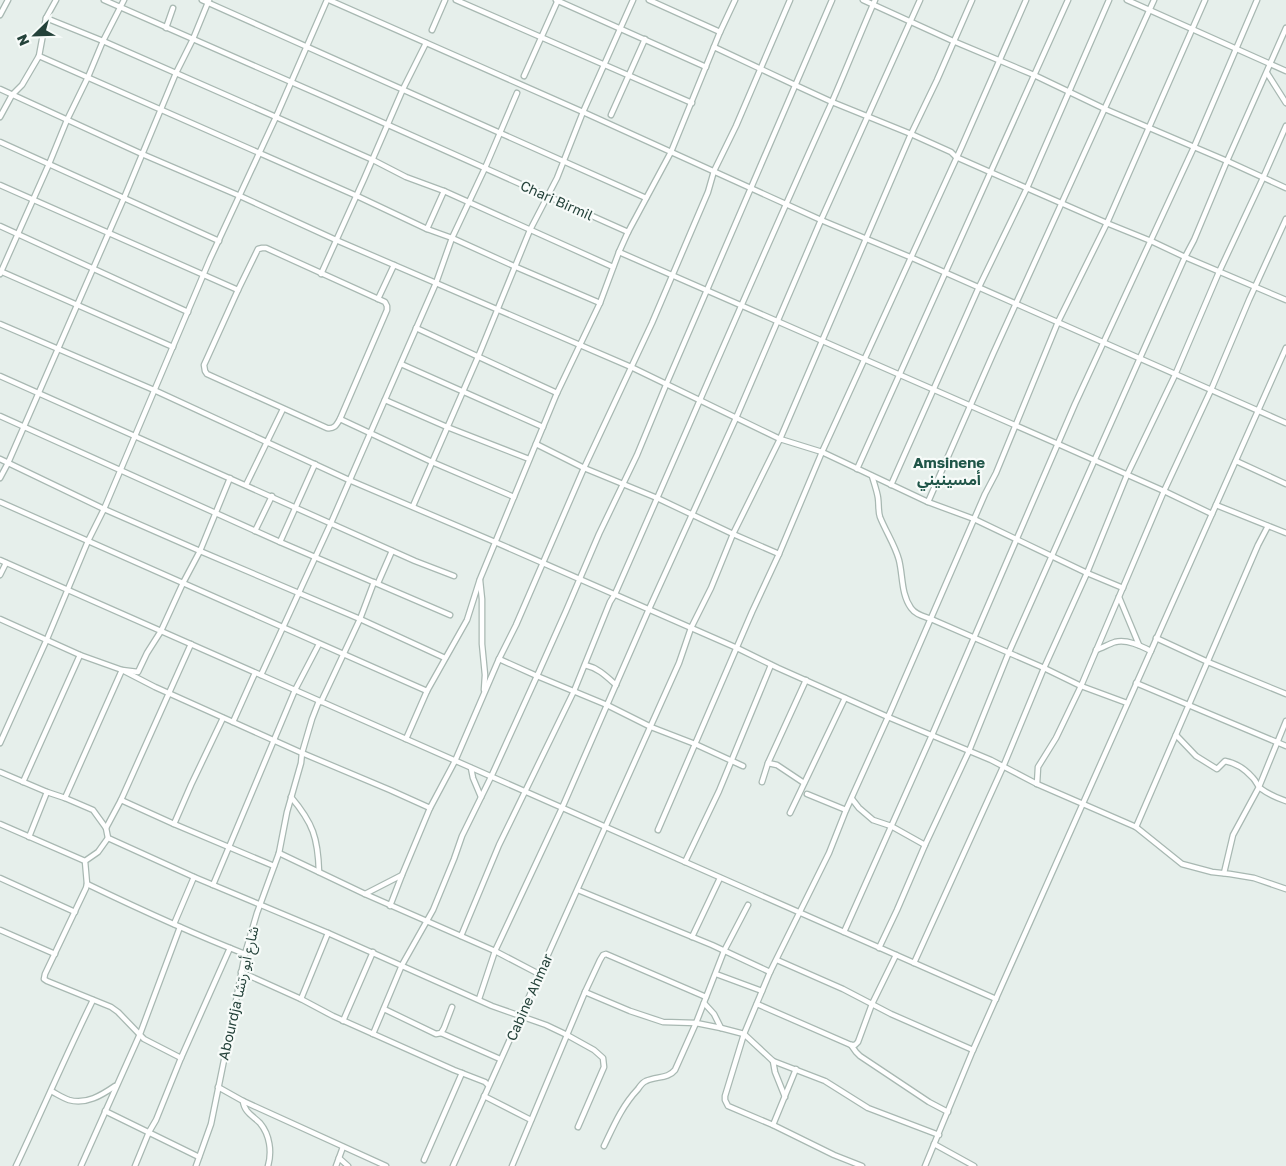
<svg xmlns="http://www.w3.org/2000/svg" width="1286" height="1166" viewBox="0 0 1286 1166" font-family="'Golos Text','Noto Sans Arabic',sans-serif">
<style>
.lines{fill:none;stroke-linecap:round;stroke-linejoin:round}
.minor-casing{stroke:#a8b8b2;stroke-width:7}
.minor{stroke:#fff;stroke-width:4.5}
.labels{text-anchor:middle;dominant-baseline:central;stroke-width:4.5;stroke-linejoin:round;paint-order:stroke}
.street-label{font-size:14px;fill:#24423a;stroke:#f7fbf9}
.neighbourhood-label{font-size:15px;font-weight:bold;fill:#1f5548;stroke:#f7fbf9}
</style>
<rect width="100%" height="100%" fill="#e6efeb"/>
<g class="lines">
<defs>
<g id="minor">
<polyline points="104,0 330,99 628,232"/>
<path d="M202 0C350 67 499 131 646 198"/>
<polyline points="329,0 583,112 821,220 910,257 1286,423"/>
<polyline points="456,0 692,103"/>
<polyline points="556,0 706,67"/>
<polyline points="649,0 720,32"/>
<polyline points="863,0 953,41 1034,75 1105,109 1227,161 1286,188"/>
<polyline points="1127,0 1286,71"/>
<polyline points="0,15 8,0"/>
<polyline points="46,18 103,41 276,117 373,160 406,177 444,191 613,267"/>
<polyline points="166,28 173,8"/>
<polyline points="432,30 445,0"/>
<polyline points="714,47 795,85 832,102 911,134 951,152 956,157 990,172 1109,224 1151,241 1185,257 1286,300"/>
<polyline points="39,56 357,196 427,229 452,238 516,267 600,303"/>
<polyline points="1267,73 1286,103"/>
<polyline points="524,76 558,0"/>
<polyline points="0,89 142,154 240,196 336,240 631,367 780,439 911,134 937,80 972,0"/>
<polyline points="611,115 645,39"/>
<polyline points="0,117 12,95 22,85 39,56 46,18 56,0"/>
<polyline points="0,142 219,241"/>
<polyline points="0,185 238,290"/>
<polyline points="0,226 188,312"/>
<polyline points="427,229 444,191"/>
<path d="M262 248H266L385 302 387 306V310L340 419C336 426 334 429 327 428L207 374 205 371 204 365 238 290 258 249Z"/>
<polyline points="619,252 1058,444 1164,491 1212,514"/>
<polyline points="0,271 173,347"/>
<polyline points="0,274 49,164 67,120 88,77 103,41 124,0"/>
<polyline points="321,274 364,179 403,89 426,43"/>
<polyline points="378,299 394,265"/>
<polyline points="0,324 154,390 349,480 495,542 737,648 778,668 888,717 991,760 1037,784 1136,827 1182,864 1212,872 1230,874 1254,878 1286,889"/>
<polyline points="416,328 557,393"/>
<polyline points="401,364 543,427"/>
<polyline points="0,376 415,561 454,576"/>
<polyline points="385,400 447,427 529,459"/>
<polyline points="0,416 280,542 450,615"/>
<polyline points="340,419 432,462 514,497"/>
<polyline points="536,444 584,468 657,498 733,534 779,554"/>
<polyline points="0,459 104,509 200,551 360,619 445,658"/>
<polyline points="1236,461 1286,484"/>
<polyline points="857,469 1068,0"/>
<path d="M872 476C874 483 877 491 878 498 879 505 878 511 880 517 886 532 895 545 899 560 903 576 901 594 911 608 916 615 923 616 931 619L1044 668 1081 686 1127 703"/>
<polyline points="0,478 8,463 124,198 176,73 193,39 209,0"/>
<polyline points="246,485 283,409"/>
<polyline points="891,485 979,287 1027,188 1109,0"/>
<path d="M0 502C143 564 284 629 427 691"/>
<polyline points="928,502 993,354 1154,0"/>
<polyline points="1216,505 1286,533"/>
<polyline points="413,506 478,357 530,230 557,178 583,112 633,0"/>
<polyline points="255,531 272,496"/>
<polyline points="280,542 315,464"/>
<polyline points="0,560 996,999"/>
<polyline points="0,575 6,563"/>
<polyline points="480,580 482,599 482,644 485,675 484,690"/>
<polyline points="378,583 392,551"/>
<polyline points="1119,597 1139,645"/>
<polyline points="0,619 80,655 122,670 155,687 302,753 390,790 430,808 455,761 499,659 516,625 584,468 652,323 708,192 714,171 736,126 790,0"/>
<polyline points="1156,638 1208,662 1286,694"/>
<polyline points="191,644 121,800 106,828 108,838 98,852 85,861 87,884 86,888 45,974 44,979 47,981 111,1007 118,1012 144,1039 181,1058 230,948"/>
<path d="M1096 650C1102 648 1109 644 1115 642 1127 639 1141 646 1151 651"/>
<polyline points="499,659 537,676 607,705 651,727 695,744 743,766"/>
<path d="M585 665C598 668 606 676 616 685"/>
<polyline points="261,675 331,523 404,356 436,283 452,238 485,168 517,93"/>
<polyline points="1136,683 1286,746"/>
<polyline points="321,702 360,619 374,582"/>
<polyline points="233,722 255,673"/>
<path d="M1176 735 1196 756 1217 769 1225 761C1236 763 1246 770 1253 778 1256 781 1257 785 1260 788 1268 794 1277 798 1286 801"/>
<polyline points="406,739 427,691 467,620 480,579 557,393 600,303 619,252 628,232 671,152 720,32 735,0"/>
<polyline points="0,743 47,639 88,541 104,509 210,259 276,117 327,0"/>
<polyline points="768,763 777,765 804,783"/>
<polyline points="471,768 473,778 481,797"/>
<polyline points="0,772 47,792 65,798 93,810 106,828"/>
<polyline points="23,782 80,655"/>
<polyline points="762,782 768,763 806,680"/>
<polyline points="1037,784 1038,767 1056,738 1081,686 1164,491 1211,390 1249,300 1286,219"/>
<polyline points="807,794 846,810"/>
<path d="M291 797C313 823 318 838 319 872"/>
<polyline points="65,798 122,670 138,672 147,653 161,631 183,583 200,551 230,478"/>
<polyline points="852,799 859,808 873,820 891,826 925,845"/>
<polyline points="121,800 174,824 274,866"/>
<polyline points="790,813 845,698"/>
<polyline points="0,824 85,861"/>
<polyline points="174,824 191,785 223,718"/>
<polyline points="1136,827 1258,545 1268,526"/>
<polyline points="658,830 752,612 779,554 822,452 962,146 1026,0"/>
<polyline points="29,837 47,792"/>
<polyline points="108,838 194,877 328,933 492,1006 546,1025 567,1035 585,992 630,1011 663,1022 696,1023 721,1028 744,1034 773,1061 825,1081 868,1108 939,1135"/>
<polyline points="279,853 365,894 495,951 539,974"/>
<polyline points="685,862 719,791 771,665"/>
<polyline points="1224,873 1233,835 1259,787 1286,721"/>
<polyline points="0,878 75,912"/>
<path d="M87 884C139 909 191 933 245 954"/>
<polyline points="213,885 295,690 319,644"/>
<polyline points="578,890 712,945 770,972"/>
<polyline points="365,894 402,875 430,808"/>
<polyline points="390,906 402,875"/>
<polyline points="174,924 194,877"/>
<polyline points="0,930 55,954"/>
<polyline points="844,932 932,735 1075,404 1194,147 1257,0"/>
<path d="M461 936 499 845 574 691 610 602 615 594C687 431 757 267 831 104 846 70 860 34 875 0"/>
<polyline points="692,937 720,878"/>
<polyline points="879,948 897,910 925,845 969,751 1009,652 1185,257 1194,240 1227,161 1286,28"/>
<polyline points="777,960 843,989 891,1014 973,1050"/>
<polyline points="914,963 1003,767 1044,668 1087,573 1127,475 1175,375 1219,272 1263,178 1286,126"/>
<polyline points="241,972 301,999 333,1016 454,1070 485,1082 488,1085"/>
<polyline points="716,974 762,991"/>
<polyline points="585,992 600,960 603,955 606,954 706,997"/>
<polyline points="301,999 328,933"/>
<polyline points="479,999 495,951 562,808 649,609 736,418 821,220 920,0"/>
<polyline points="704,1003 714,1014 721,1028"/>
<polyline points="757,1004 851,1045 855,1045 858,1042 872,1004 896,955"/>
<polyline points="384,1009 436,1034 441,1033 444,1028 452,1007"/>
<polyline points="343,1021 373,952"/>
<polyline points="441,1033 500,1059"/>
<polyline points="373,1034 402,965 433,910 454,859 462,836 491,777 537,676 566,611 599,534 637,455 666,385 832,0"/>
<polyline points="851,1045 856,1052 860,1056 929,1102 948,1112"/>
<polyline points="773,1061 775,1072 785,1097"/>
<polyline points="796,1069 773,1125 834,1155 862,1166"/>
<polyline points="218,1087 243,1101 386,1166"/>
<path d="M51 1091C57 1094 63 1098 69 1100 86 1105 102 1095 115 1086"/>
<polyline points="484,1096 531,1120"/>
<path d="M243 1101C244 1112 253 1116 260 1123 270 1135 272 1152 268 1166"/>
<polyline points="105,1111 199,1157"/>
<polyline points="773,1125 728,1106 725,1100 725,1096 744,1034 770,972 829,853 846,810 888,717 985,494 996,473 1058,322 1107,223 1205,0"/>
<polyline points="934,1144 974,1166"/>
<path d="M604 1146C614 1125 622 1106 638 1089 640 1086 643 1082 646 1081 656 1076 668 1079 675 1070L696 1023 724 951 748 905"/>
<polyline points="339,1158 348,1166"/>
<polyline points="424,1160 462,1073"/>
<path d="M16 1166C42 1111 66 1055 93 1000"/>
<polyline points="81,1166 140,1034 180,927"/>
<polyline points="135,1166 149,1132 156,1120 181,1058"/>
<polyline points="196,1166 211,1124 235,1006 245,954 257,913 279,853 287,812 301,763 302,753 312,719 319,701"/>
<polyline points="336,1166 343,1147"/>
<polyline points="453,1166 679,663 691,628 711,588 733,534 780,439 822,452 928,502 974,519 1087,573 1123,588"/>
<polyline points="512,1166 567,1035 594,1050 603,1058 604,1067 578,1127"/>
<polyline points="925,1166 973,1050 1286,348"/>
</g>
</defs>
<use href="#minor" class="minor-casing"/>
<use href="#minor" class="minor"/>
</g>
<g class="labels">
<g class="street-label">
<text transform="translate(557 200) rotate(24)">Chari Birmil</text>
<text transform="translate(238 993) rotate(-77)">Abourdja شارع أبو رتشا</text>
<text transform="translate(529 997) rotate(-66)">Cabine Ahmar</text>
</g>
<g class="neighbourhood-label">
<text x="949" y="462">Amsinene<tspan x="949" dy="17">أمسينيني</tspan></text>
</g>
</g>
<g transform="translate(35 35) rotate(247)" stroke="#f7fbf9" stroke-width="4" paint-order="stroke">
<path d="M0-4L9 19L0 12L-9 19Z" fill="#24423a"/>
<text y="-8" font-size="14" font-weight="bold" text-anchor="middle" fill="#24423a">N</text>
</g>
</svg>
